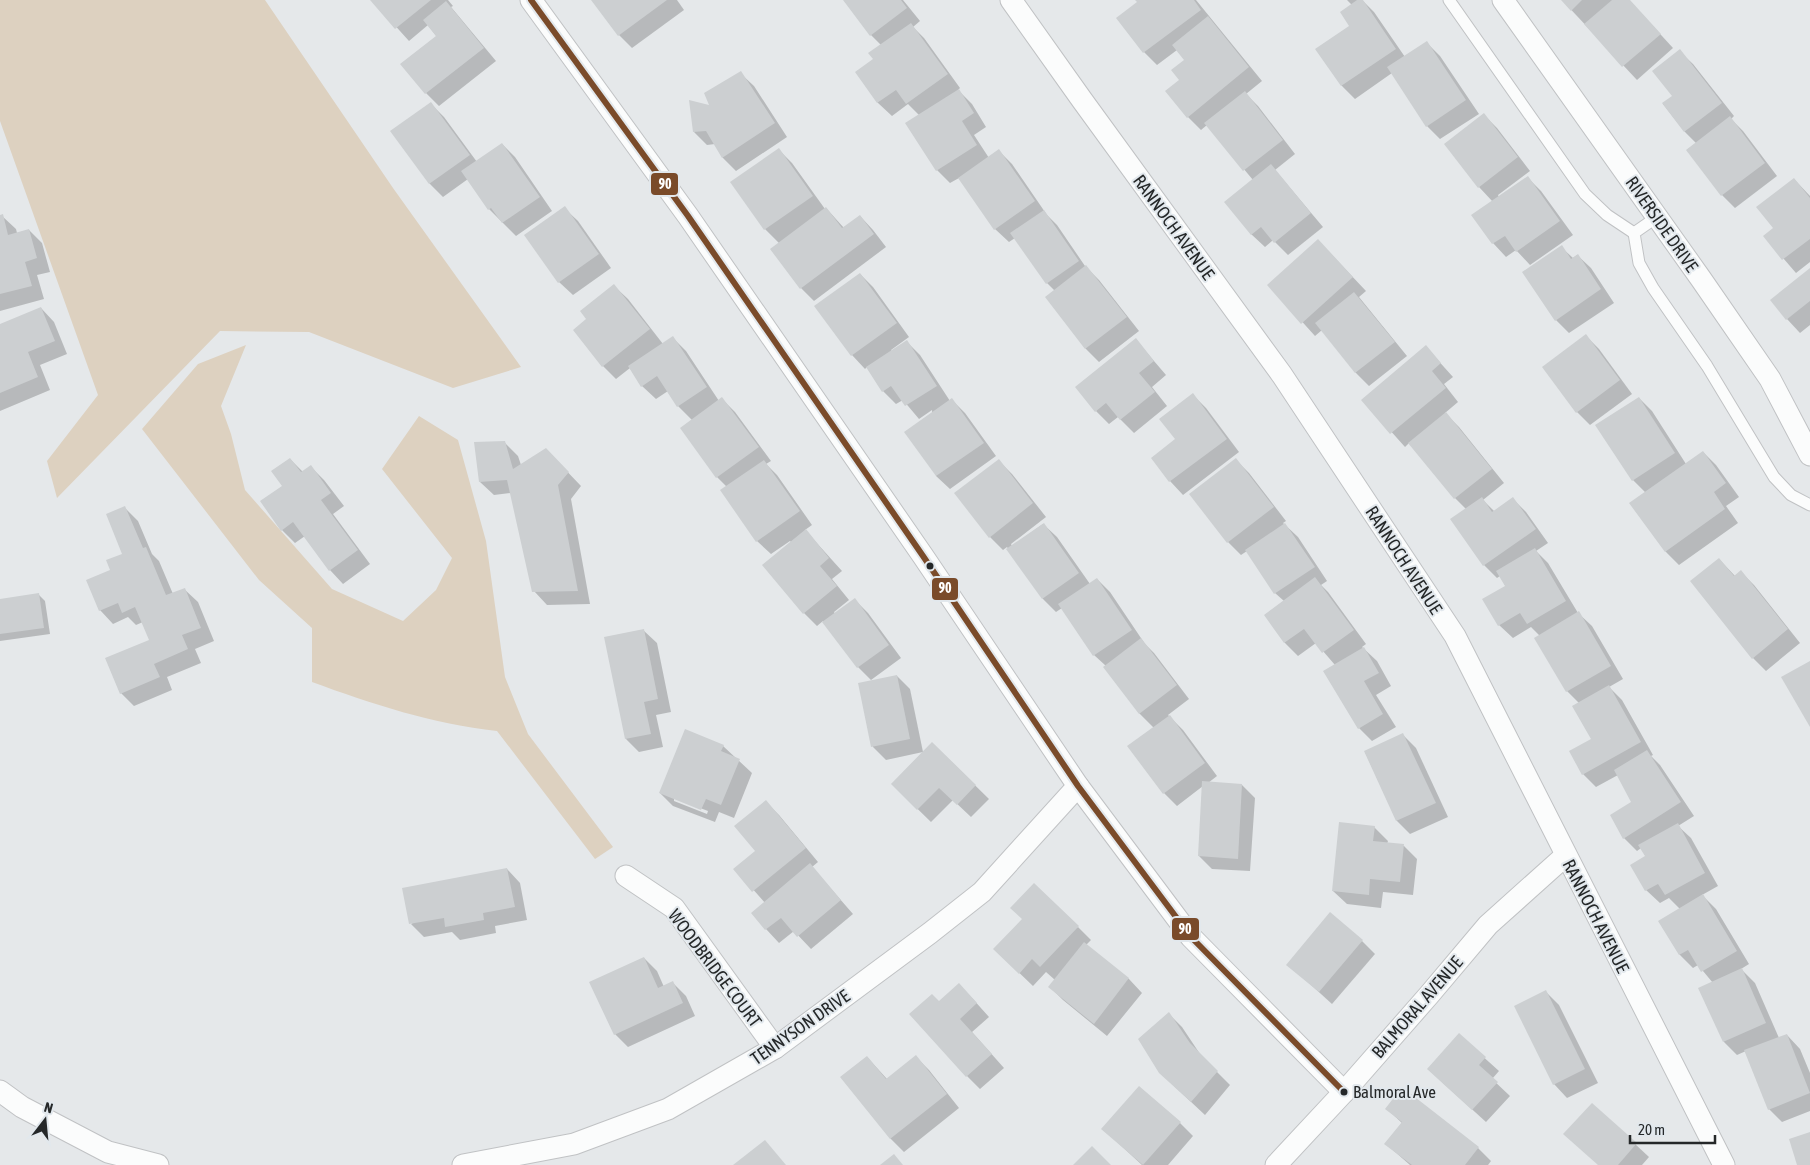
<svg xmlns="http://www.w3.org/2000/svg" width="1810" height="1165" viewBox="0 0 1810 1165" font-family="'Asap Condensed',sans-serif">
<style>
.green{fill:#ddd1c0}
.shadow{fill:#0003;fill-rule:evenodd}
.building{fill:#cccfd1}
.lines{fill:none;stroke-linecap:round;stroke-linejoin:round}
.service-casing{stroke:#c0c2c4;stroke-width:13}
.minor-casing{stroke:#c0c2c4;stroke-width:23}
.service{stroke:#fbfcfc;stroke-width:11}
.minor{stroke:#fbfcfc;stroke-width:21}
.bus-1-casing{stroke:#e2e8ed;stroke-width:10}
.bus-1{stroke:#7a4b2a;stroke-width:6}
.bus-dot{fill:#252829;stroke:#e2e8ed;stroke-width:2}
.labels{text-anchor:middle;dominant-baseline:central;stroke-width:4;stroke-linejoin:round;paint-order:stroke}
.bus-label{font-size:17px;fill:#252829;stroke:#e2e8ed;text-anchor:start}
.street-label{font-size:18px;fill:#252829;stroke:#e2e8ed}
.line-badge{stroke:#e2e8ed;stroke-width:2}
.badge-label{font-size:14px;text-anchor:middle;font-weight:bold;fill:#fff}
</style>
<rect width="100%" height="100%" fill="#e5e8ea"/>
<g class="green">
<polygon points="0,0 265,0 393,188 521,367 453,388 309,332 220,331 57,498 47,461 98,395 0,121"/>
<path d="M246 345 221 406 231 434 245 490 332 589 403 621 436 590 452 558 382 469 419 416 458 440 486 541 505 677 528 734 613 847 595 859 497 731C433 724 372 704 312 682V628L259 580 142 429 198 364Z"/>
</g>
<g class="shadow">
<polygon points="372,0 448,0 453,6 451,7 496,61 439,106 426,93 437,37 428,25 409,41"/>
<polygon points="593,0 677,0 684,10 632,48 619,35"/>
<polygon points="844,0 903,0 920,21 913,27 924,38 960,88 958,90 972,104 986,127 974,135 989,158 999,151 1012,164 1047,215 1057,225 1085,266 1099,280 1139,331 1099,362 1086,349 1046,297 1055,291 1047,283 1015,238 1009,242 995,229 959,178 950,183 937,170 919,115 908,104 892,116 878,103 857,72 875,60 881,45 871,35"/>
<polygon points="1137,0 1196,0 1262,81 1246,94 1258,106 1295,154 1275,170 1323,227 1288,255 1273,240 1265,247 1251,234 1253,180 1207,125 1201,130 1188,117 1181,80 1186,61 1177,50 1157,65 1144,52 1139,2"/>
<polygon points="1347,0 1362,0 1374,12 1405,57 1427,43 1440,56 1479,114 1440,139 1427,126 1392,73 1355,99 1342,86 1317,49 1351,26 1352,5"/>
<polygon points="1562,0 1629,0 1673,48 1637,80"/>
<polygon points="1679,51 1693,64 1734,116 1731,119 1743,131 1777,176 1735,208 1722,195 1687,150 1696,143 1685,132 1663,104 1673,96"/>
<polygon points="740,73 754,86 787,137 736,171 723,158 715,144 707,145 694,132 712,106"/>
<polygon points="431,104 444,117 477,162 502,144 515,157 552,211 516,236 489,209 468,179 443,197 430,184 392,131"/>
<polygon points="1484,115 1497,128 1530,171 1498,195 1499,197 1528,178 1541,191 1573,235 1530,265 1516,250 1506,257 1493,243 1493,202 1479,187"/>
<polygon points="779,150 792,163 825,209 826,208 844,228 860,216 873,230 886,247 814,301 801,288 779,243 765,229"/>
<polygon points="1794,179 1810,196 1810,262 1796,273 1764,236 1775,228"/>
<polygon points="564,208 578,221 611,268 573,295 559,282"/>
<polygon points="0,216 2,216 16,229 17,233 29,230 42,243 50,272 37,275 44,299 0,311"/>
<polygon points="1561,247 1573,258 1577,255 1591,268 1614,303 1569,333 1556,320"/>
<polygon points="1331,254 1366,291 1359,297 1407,356 1369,386 1356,373 1322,330 1315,336 1269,285"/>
<polygon points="1810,270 1810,325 1800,333 1787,319"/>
<polygon points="860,274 873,287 909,337 891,350 892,352 907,342 920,355 950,401 952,400 965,413 996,456 950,489 936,476 932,410 919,419 903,400 896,404 883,391 867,367 865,369 852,355 816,306"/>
<polygon points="614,286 628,299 663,344 673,338 686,351 719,401 722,399 735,412 771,461 766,464 777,475 812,525 805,530 842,571 832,579 849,600 834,612 835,614 855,600 868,613 901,658 871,680 858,667 823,621 817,626 804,613 791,542 790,541 771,554 757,541 722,491 727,487 717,477 692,420 678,406 668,391 656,399 642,386 630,368 616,379 603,366 588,319"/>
<polygon points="41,308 54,322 67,354 40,365 50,390 0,411 0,325"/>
<polygon points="1586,336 1599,349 1632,394 1590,425 1577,412"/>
<polygon points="1136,340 1166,375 1152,387 1167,406 1134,433 1118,417 1109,424 1096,411"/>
<polygon points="1426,347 1453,377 1444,384 1458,402 1445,413 1459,427 1504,483 1483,500 1495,512 1513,499 1526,512 1548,543 1536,551 1548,563 1578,613 1592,626 1623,679 1609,687 1622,700 1653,755 1651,756 1660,765 1694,816 1678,826 1691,838 1718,886 1702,895 1716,909 1749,964 1741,969 1755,983 1779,1038 1787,1035 1800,1049 1810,1073 1810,1111 1782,1122 1769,1109 1746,1051 1737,1055 1724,1042 1713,983 1698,965 1693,968 1680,955 1660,921 1680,909 1669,898 1660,903 1646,890 1646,857 1641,848 1637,851 1624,838 1633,803 1618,775 1596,787 1583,774 1592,740 1579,703 1567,691 1540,636 1531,627 1513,638 1499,625 1484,600 1506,587 1500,576 1497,578 1484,565 1466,509 1455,498 1410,442 1405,447 1363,400"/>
<polygon points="1193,395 1206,408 1239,452 1183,495 1170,481 1152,458 1177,440"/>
<polygon points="1639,398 1652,411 1686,464 1703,452 1716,465 1739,497 1726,506 1738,523 1679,565 1666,552 1631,504 1646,493 1633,480"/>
<polygon points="504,442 518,456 521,465 559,463 581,486 571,499 590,604 547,605 534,591 511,493 494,495 480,482"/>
<polygon points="290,459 303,472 311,467 324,480 344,506 333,514 370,564 343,584 330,570 305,536 295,543 282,530 262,502 283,486"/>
<polygon points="1236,460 1249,473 1286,521 1283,523 1298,537 1327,581 1321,585 1328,592 1366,644 1362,647 1377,661 1391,686 1376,695 1396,727 1372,741 1359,728 1335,665 1316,643 1298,656 1285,643 1265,615 1284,601 1275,593 1247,551 1241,555 1228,542"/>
<polygon points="999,461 1012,474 1046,517 1011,544 1012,546 1043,524 1057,537 1090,584 1097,579 1110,592 1145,644 1154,653 1189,699 1168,715 1183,730 1217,776 1208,783 1242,785 1255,798 1250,871 1212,869 1199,856 1203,786 1177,806 1164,793 1154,728 1139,713 1106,666 1094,655 1062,608 1056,612 1043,599 1007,547 1003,550 990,537"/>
<polygon points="125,508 138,521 152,554 159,561 173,594 184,589 198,602 214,641 195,649 201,663 167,677 172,690 134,706 121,693 150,641 143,622 136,625 128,617 113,624 100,610 112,570 124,554"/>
<polygon points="1719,559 1735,576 1741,572 1754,585 1800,643 1766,671 1753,658"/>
<polygon points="39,595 45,601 50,634 0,641 0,600"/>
<polygon points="643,630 657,643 671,712 656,715 663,747 639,752 626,739"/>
<polygon points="897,676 910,689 923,752 886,760 873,747 860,684"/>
<polygon points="1403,735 1416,748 1448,817 1410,834 1397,821 1365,752"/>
<polygon points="932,743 989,799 971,817 953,800 931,822 892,784"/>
<path d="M723 746 752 773 734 818 719 812 715 822 673 806 660 793ZM674 798 708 811 707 814 674 801Z"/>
<polygon points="766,802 779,815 818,862 812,867 853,914 811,949 794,931 779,943 766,929 752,913 765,903 735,869 757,852"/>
<polygon points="1374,827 1388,841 1387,844 1404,846 1417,859 1413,895 1383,892 1381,908 1347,904 1333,891"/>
<polygon points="507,869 520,883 527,920 495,926 496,933 460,940 452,932 424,937 411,924"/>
<polygon points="1078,927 1091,940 1086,945 1129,979 1142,993 1107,1036 1063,1000 1050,987 1055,980 1046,972 1033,986 1008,962"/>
<polygon points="1362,941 1375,954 1332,1004 1288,964"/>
<polygon points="644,958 657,971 664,987 673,983 686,996 695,1016 628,1047 615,1034"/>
<polygon points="1546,992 1559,1005 1598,1083 1567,1098 1554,1084"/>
<polygon points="972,998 989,1017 972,1032 1004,1068 980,1089 967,1076 939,1003"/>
<polygon points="1169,1014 1182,1027 1202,1057 1230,1085 1205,1115 1174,1086"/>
<polygon points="1459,1035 1499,1071 1492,1079 1510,1096 1486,1122 1442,1082"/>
<polygon points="867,1057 887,1079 916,1057 929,1070 959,1108 904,1152 890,1138"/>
<polygon points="1592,1104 1649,1157 1642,1165 1598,1165"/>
<polygon points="1387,1109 1478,1148 1491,1161 1488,1165 1410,1165 1386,1144 1402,1123"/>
<polygon points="1180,1123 1193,1136 1168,1165 1142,1165 1103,1129"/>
</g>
<g class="building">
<polygon points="370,0 431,0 395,29"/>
<polygon points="591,0 667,0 618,36"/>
<polygon points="843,0 901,0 907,8 870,36"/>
<polygon points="1135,0 1194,0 1201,10 1143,53 1116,18 1137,2"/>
<polygon points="1357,0 1363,0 1396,49 1341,86 1315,49 1349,26 1340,12"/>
<polygon points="1561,0 1582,0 1571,11"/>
<polygon points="1612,0 1630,0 1661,34 1622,67 1584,24"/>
<polygon points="446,1 484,48 425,94 400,64 436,36 423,20"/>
<polygon points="1208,16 1249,67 1187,118 1165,91 1179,80 1171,70 1184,60 1172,45"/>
<polygon points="911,23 948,74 906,104 896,90 877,103 855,72 873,59 868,53"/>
<polygon points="1427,41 1466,100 1426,127 1387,67"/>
<polygon points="1680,49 1722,103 1684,132 1662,103 1672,96 1652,71"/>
<polygon points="741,71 775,123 722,158 706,131 693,132 689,100 709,105 704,93"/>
<polygon points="959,89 974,113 962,121 977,145 936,171 905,123"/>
<polygon points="1245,91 1283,140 1243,171 1204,123"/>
<polygon points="431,102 470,155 429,184 390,131"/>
<polygon points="1484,113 1518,157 1478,188 1444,144"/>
<polygon points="1730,116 1765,163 1721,196 1686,150"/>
<polygon points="502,143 540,197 502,223 491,208 488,210 461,171"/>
<polygon points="779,148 813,196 764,230 730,182"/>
<polygon points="999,149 1035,201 994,230 958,178"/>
<polygon points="1271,164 1311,213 1274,243 1261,227 1251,235 1224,202"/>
<polygon points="1528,176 1560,221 1516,252 1505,236 1492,244 1471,215"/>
<polygon points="1794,178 1810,198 1810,239 1782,260 1763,236 1773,228 1756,207"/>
<polygon points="565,206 599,254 558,283 524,235"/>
<polygon points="826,207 842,228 860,215 874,234 800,289 770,249"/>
<polygon points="1044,210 1079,261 1046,284 1010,233"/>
<polygon points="3,214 8,235 29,229 37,258 25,262 32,286 0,294 0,215"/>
<polygon points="1318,239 1353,277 1301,324 1267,285"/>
<polygon points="1562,245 1571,259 1578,254 1601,289 1555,321 1522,272"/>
<polygon points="1086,265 1127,317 1085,349 1045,297"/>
<polygon points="1810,268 1810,301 1786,320 1770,300"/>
<polygon points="860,273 897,323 851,356 814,306"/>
<polygon points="614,284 650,329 602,367 573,330 586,319 580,311"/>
<polygon points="1354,292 1395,342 1355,373 1315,323"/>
<polygon points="41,307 55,341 28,352 38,377 0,393 0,324"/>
<polygon points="1586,334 1620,380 1576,413 1542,367"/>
<polygon points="673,336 707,387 677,407 657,376 641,387 628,366"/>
<polygon points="1136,338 1154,361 1139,373 1155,392 1120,420 1106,403 1095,412 1075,387"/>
<polygon points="907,340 937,386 905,406 891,386 882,392 866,367"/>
<polygon points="1426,345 1441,363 1432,371 1446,388 1390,434 1361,400"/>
<polygon points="1193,393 1227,439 1169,482 1151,458 1175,439 1159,419"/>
<polygon points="722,397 759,447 716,478 680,428"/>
<polygon points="1639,397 1675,453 1632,481 1595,425"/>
<polygon points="952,398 984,443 936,476 904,432"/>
<polygon points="1446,412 1492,469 1454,499 1408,443"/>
<polygon points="505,441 513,469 546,448 569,472 558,485 578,591 532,592 507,480 479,482 474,442"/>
<polygon points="1703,451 1726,483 1714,492 1725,509 1665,552 1629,503"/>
<polygon points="290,458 301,472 311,465 331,493 321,500 358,550 329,571 293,522 281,531 260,501 282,486 271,471"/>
<polygon points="1236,458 1274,507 1227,543 1189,494"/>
<polygon points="999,459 1033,503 989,538 954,493"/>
<polygon points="764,460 800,511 756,542 720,490"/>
<polygon points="1482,497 1492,512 1513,497 1536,529 1483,566 1450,519"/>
<polygon points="125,506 143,548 146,547 166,595 185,588 201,628 182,635 188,649 154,664 160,677 120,694 105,658 149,640 135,607 122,613 118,603 99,611 86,580 110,570 106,560 122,554 106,514"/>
<polygon points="1044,523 1079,573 1042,599 1006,549"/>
<polygon points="1285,523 1315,567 1274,594 1245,550"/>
<polygon points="806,529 829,558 820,566 837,586 803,614 762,565"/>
<polygon points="1535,548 1566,601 1527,624 1520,613 1498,626 1482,599 1505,586 1496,571"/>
<polygon points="1719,558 1734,576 1741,570 1788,629 1752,659 1690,581"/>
<polygon points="1315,577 1354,630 1322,653 1304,629 1284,643 1264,615"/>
<polygon points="1097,578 1132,630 1093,656 1058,604"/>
<polygon points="39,593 44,628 0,634 0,599"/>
<polygon points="855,598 889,645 857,668 822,622"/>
<polygon points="1579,611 1611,666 1566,692 1534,638"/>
<polygon points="644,629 658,699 644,702 651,734 625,739 604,637"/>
<polygon points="1141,638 1177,685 1139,714 1103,667"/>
<polygon points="1364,647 1379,673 1364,681 1383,714 1358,729 1323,671"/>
<polygon points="1810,661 1810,727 1781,677"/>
<polygon points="897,675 910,739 871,747 858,683"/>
<polygon points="1609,685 1641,742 1582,775 1569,751 1591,739 1572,706"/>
<polygon points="1170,715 1205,763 1163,794 1127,746"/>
<polygon points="685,729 724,745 721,751 740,759 721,805 706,799 701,810 659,793"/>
<polygon points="1403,733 1436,803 1396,821 1364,751"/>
<polygon points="932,742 976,785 957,805 939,788 917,810 891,784"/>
<polygon points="1647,750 1681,802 1623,839 1610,815 1631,802 1614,770"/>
<polygon points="1202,781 1242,784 1238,859 1198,856"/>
<polygon points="766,800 806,848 752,892 733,869 755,851 734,826"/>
<polygon points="1339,822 1375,826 1373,841 1404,844 1400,882 1370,879 1369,895 1332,891"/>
<polygon points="1678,823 1705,873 1665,895 1658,884 1645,891 1630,865 1645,856 1638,845"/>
<polygon points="810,863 841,900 797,937 781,918 765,930 751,913"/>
<polygon points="507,868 515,907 483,913 484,920 445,927 444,918 409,924 402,888"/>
<polygon points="1034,883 1079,926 1040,967 1032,959 1019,974 993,949 1022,919 1010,908"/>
<polygon points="1703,894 1737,951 1701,972 1688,950 1679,955 1658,921"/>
<polygon points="1330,912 1363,940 1319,992 1286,965"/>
<polygon points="1084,942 1129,978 1094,1024 1048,987"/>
<polygon points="644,957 658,988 673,981 683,1003 614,1035 589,982"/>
<polygon points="1742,968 1766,1023 1723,1042 1698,988"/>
<polygon points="959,983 977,1003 960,1019 992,1054 966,1077 909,1014 932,994 939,1001"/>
<polygon points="1546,990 1585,1069 1553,1085 1514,1006"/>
<polygon points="1169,1012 1190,1043 1218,1071 1191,1102 1159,1073 1138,1039"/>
<polygon points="1459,1033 1486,1057 1479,1065 1498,1082 1472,1110 1427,1069"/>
<polygon points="1787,1034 1810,1093 1768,1110 1744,1050"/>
<polygon points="916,1055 947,1094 890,1139 840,1077 867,1056 886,1079"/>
<polygon points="1139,1086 1181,1122 1143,1165 1101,1129"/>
<polygon points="1402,1087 1479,1147 1465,1165 1412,1165 1384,1144 1402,1122 1385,1109"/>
<polygon points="1592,1103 1637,1143 1618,1165 1598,1165 1563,1134"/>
<polygon points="1810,1132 1810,1165 1797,1165 1789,1139"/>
<polygon points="765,1140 786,1165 733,1165"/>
<polygon points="1092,1146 1111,1165 1073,1165"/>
<polygon points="894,1154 903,1165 880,1165"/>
</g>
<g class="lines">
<defs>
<g id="service">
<polyline points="1449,0 1585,194 1607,215 1634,233"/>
<polyline points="1657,217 1634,233 1639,263 1653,288 1707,366 1774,477 1791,495 1810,505"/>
</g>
<g id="minor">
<polyline points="531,0 688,216 923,556 1078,786 1191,937 1344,1092"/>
<polyline points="1011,0 1082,100 1282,375 1455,636 1724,1165"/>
<polyline points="1503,0 1701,279 1770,379 1810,455"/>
<polyline points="626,876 674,908 775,1048"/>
<polyline points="0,1091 22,1107 108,1152 158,1165"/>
<polyline points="463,1165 574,1144 668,1109 775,1048 930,933 982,892 1078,786"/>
<polyline points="1276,1165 1344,1092 1429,995 1488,925 1565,856"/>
</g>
</defs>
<use href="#service" class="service-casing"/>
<use href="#minor" class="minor-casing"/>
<use href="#service" class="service"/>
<use href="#minor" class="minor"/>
<defs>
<polyline id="bus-1" points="531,0 688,216 923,556 1078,786 1191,937 1344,1092"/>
</defs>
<use href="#bus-1" class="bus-1-casing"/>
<use href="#bus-1" class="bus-1"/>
</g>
<g class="bus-dot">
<circle cx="930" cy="566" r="4.5"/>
<circle cx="1344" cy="1092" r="4.5"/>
</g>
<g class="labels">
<g class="bus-label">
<text x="1353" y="1092">Balmoral Ave</text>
</g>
<g class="street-label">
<text transform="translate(1662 224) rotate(55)">RIVERSIDE DRIVE</text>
<text transform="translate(1174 227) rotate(54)">RANNOCH AVENUE</text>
<text transform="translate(1404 560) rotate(57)">RANNOCH AVENUE</text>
<text transform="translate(1596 916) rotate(63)">RANNOCH AVENUE</text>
<text transform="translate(715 968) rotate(53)">WOODBRIDGE COURT</text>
<text transform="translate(1417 1007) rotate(-49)">BALMORAL AVENUE</text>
<text transform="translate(800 1027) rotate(-35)">TENNYSON DRIVE</text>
</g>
</g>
<g class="line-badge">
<rect x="650" y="172" width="29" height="24" rx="5" fill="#7a4b2a"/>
<rect x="931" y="577" width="28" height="24" rx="5" fill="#7a4b2a"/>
<rect x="1171" y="917" width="29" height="24" rx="5" fill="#7a4b2a"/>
</g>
<g class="badge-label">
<text x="665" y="189">90</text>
<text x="945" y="593">90</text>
<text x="1185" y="934">90</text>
</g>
<g transform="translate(45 1120) rotate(16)" stroke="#e2e8ed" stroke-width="4" paint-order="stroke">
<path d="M0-4L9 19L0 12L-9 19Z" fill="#252829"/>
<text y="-8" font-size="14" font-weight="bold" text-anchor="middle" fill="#252829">N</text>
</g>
<path d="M1630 1135v8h85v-8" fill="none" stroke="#252829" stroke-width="2.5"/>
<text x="1638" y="1135" font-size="15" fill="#252829" stroke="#e2e8ed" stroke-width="4" paint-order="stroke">20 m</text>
</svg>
